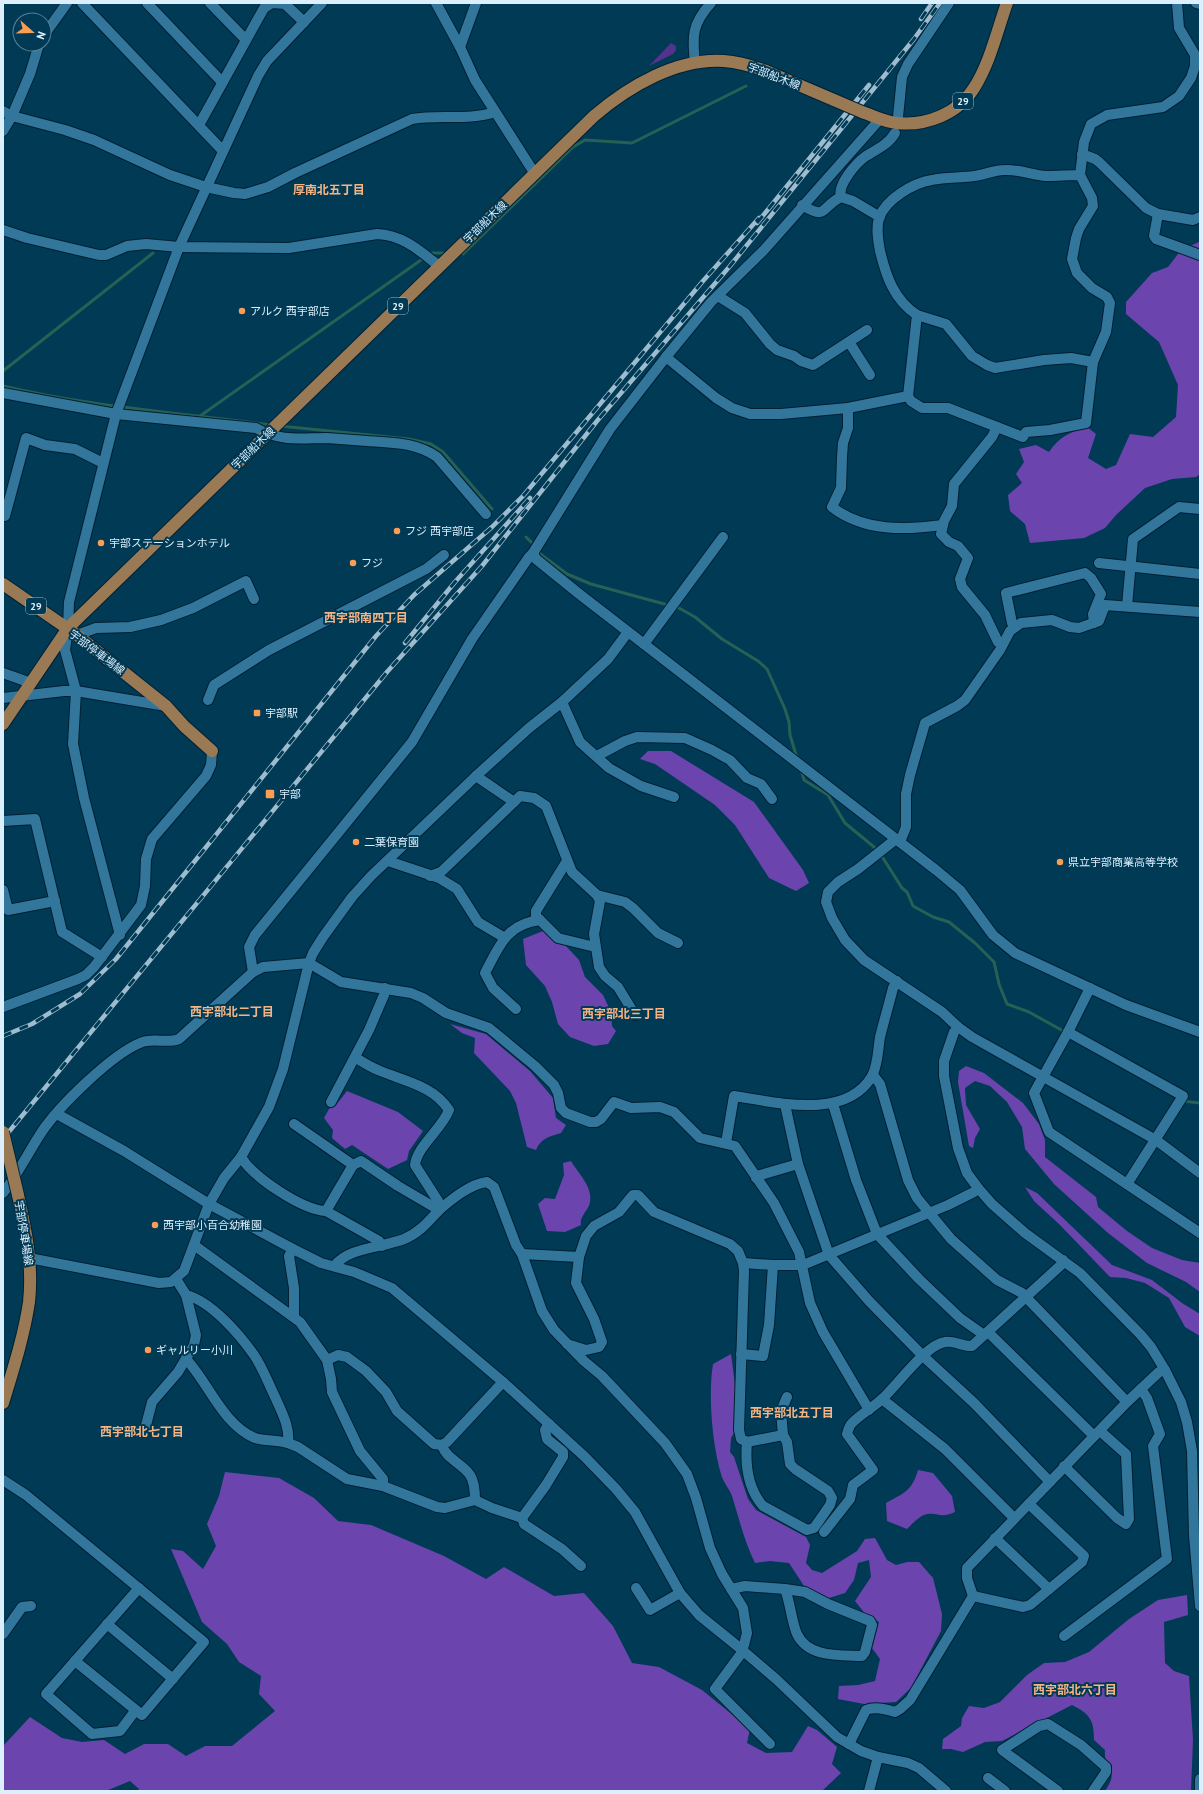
<svg xmlns="http://www.w3.org/2000/svg" width="1203" height="1794" viewBox="0 0 1203 1794" font-family="'PT Sans','Noto Sans JP',sans-serif">
<style>
.green{fill:#54338d}
.forest{fill:#6b45ad}
.lines{fill:none;stroke-linecap:round;stroke-linejoin:round}
.stream{stroke:#276054;stroke-width:3}
.minor-casing{stroke:#002033;stroke-width:12}
.major-casing{stroke:#002033;stroke-width:14}
.minor{stroke:#33769c;stroke-width:10}
.major{stroke:#9a7a55;stroke-width:12}
.rail-casing{stroke:#9ebccd;stroke-width:4.5}
.rail{stroke:#003a55;stroke-width:3;stroke-dasharray:9;stroke-linecap:butt}
.major-bridge-casing{stroke:#002033;stroke-width:14;stroke-linecap:butt}
.major-bridge{stroke:#9a7a55;stroke-width:12}
.poi-dot{fill:#fc9d53;stroke:#003a55;stroke-width:1.5}
.labels{text-anchor:middle;dominant-baseline:central;stroke-width:4;stroke-linejoin:round;paint-order:stroke}
.shield{fill:#003a55;stroke:#9ab9ca;stroke-width:1}
.shield-label{font-size:10px;font-weight:bold;fill:#dceffc}
.street-label{font-size:11px;fill:#dceffc;stroke:#003a55}
.poi-label{font-size:11px;fill:#dceffc;stroke:#003a55;text-anchor:start}
.neighbourhood-label{font-size:12px;font-weight:bold;fill:#f6b484;stroke:#003a55}
</style>
<rect width="100%" height="100%" fill="#003a55"/>
<polygon class="green" points="671,43 676,46 676,50 673,54 649,66"/>
<g class="forest">
<path d="M1199 242 1200 474 1196 477 1172 479 1145 488 1116 515 1105 528 1084 538 1030 543 1025 524 1010 511 1008 495 1022 483 1016 474 1024 462 1019 449 1036 445 1049 452C1059 437 1070 432 1087 427L1096 434 1088 458 1106 469 1116 465 1130 434 1153 437 1176 417 1178 385 1159 342 1126 314V302L1152 273 1168 267 1181 250Z"/>
<polygon points="648,751 671,751 754,802 803,870 809,883 796,891 769,878 735,825 715,805 655,764 640,759"/>
<polygon points="543,931 565,945 579,960 585,977 603,995 611,1012 612,1026 616,1031 608,1044 594,1046 570,1037 558,1024 552,1002 545,986 526,965 523,939"/>
<path d="M450 1024 486 1034 530 1071 553 1098 556 1118 566 1125 561 1133C550 1136 540 1139 536 1150L527 1147 516 1103 510 1091 474 1053 475 1038 462 1033Z"/>
<polygon points="966,1066 984,1073 1023,1103 1039,1124 1045,1140 1045,1157 1096,1197 1098,1207 1127,1231 1152,1248 1182,1260 1200,1263 1200,1292 1186,1282 1147,1263 1108,1233 1054,1184 1025,1149 1022,1127 1007,1102 990,1086 975,1081 965,1088 966,1105 980,1129 975,1138 973,1148 969,1146 958,1082 959,1071"/>
<polygon points="347,1091 398,1112 423,1131 409,1151 407,1160 388,1169 352,1145 345,1149 332,1138 333,1130 324,1118 329,1109 336,1105"/>
<path d="M571 1161C578 1173 593 1187 590 1202 589 1210 579 1216 581 1225L565 1232 547 1231 538 1204 545 1198 555 1199 564 1175 563 1163Z"/>
<polygon points="1025,1187 1037,1193 1112,1265 1152,1280 1182,1303 1200,1314 1200,1336 1185,1327 1169,1298 1145,1283 1126,1278 1110,1277 1060,1225 1034,1201"/>
<path d="M731 1354 735 1385V1431L731 1438 730 1452 734 1457 748 1499 756 1510 806 1537 810 1545 806 1563 812 1570 822 1573 857 1551 865 1539 875 1538 887 1560 896 1565 907 1562H919L933 1578 942 1614 941 1631 911 1688 896 1702 864 1704 838 1699 839 1686 858 1685 875 1681 880 1659 872 1648 879 1622 866 1615 855 1601 871 1577 869 1560 858 1563 854 1580 845 1593 829 1598 804 1586 789 1563 770 1561 755 1563C744 1541 739 1518 732 1496 729 1488 723 1482 721 1474 712 1444 708 1394 713 1364Z"/>
<path d="M918 1470 933 1473 952 1496 955 1512C940 1519 939 1512 927 1514 919 1516 913 1523 907 1529L887 1521 886 1503C904 1493 912 1491 918 1470Z"/>
<polygon points="225,1472 279,1478 314,1498 338,1521 371,1525 444,1556 486,1579 504,1567 554,1596 584,1593 613,1626 632,1663 659,1667 702,1690 750,1729 747,1743 766,1753 792,1752 808,1726 817,1730 837,1747 832,1764 841,1773 823,1790 820,1791 138,1791 139,1789 130,1781 106,1791 3,1791 3,1746 30,1717 62,1738 82,1742 104,1740 125,1754 144,1744 168,1744 186,1756 205,1746 232,1746 275,1711 259,1694 261,1676 239,1662 227,1644 202,1622 171,1549 183,1551 203,1569 216,1546 207,1524 219,1496"/>
<path d="M1187 1595 1188 1615 1164 1622 1165 1663 1174 1671 1189 1676 1193 1740 1191 1791H1105C1121 1768 1103 1771 1105 1750L1094 1740C1094 1720 1090 1714 1072 1705L1002 1741 985 1742 963 1752 951 1749H942L943 1739 961 1726 962 1718 969 1706 984 1708 1000 1702 1027 1675 1044 1663 1065 1662 1089 1652 1129 1619 1158 1600Z"/>
</g>
<g class="lines">
<g class="stream">
<polyline points="432,253 443,253"/>
<polyline points="463,254 573,147 585,140 632,143 746,86"/>
<polyline points="3,371 153,253"/>
<path d="M3 386C91 407 181 413 271 425"/>
<polyline points="200,416 421,260"/>
<polyline points="280,426 409,439 431,444 443,452 492,509"/>
<polyline points="526,537 531,542"/>
<polyline points="539,553 567,574 591,584 679,608 695,617 722,639 758,661 767,669 785,709 789,722 790,735 797,758"/>
<polyline points="801,769 804,780 828,795 845,823 874,847 883,858 902,888 907,892 913,906 933,917 949,922 975,943 994,962 999,984 1007,1004 1029,1012 1065,1032"/>
<polyline points="1182,1101 1200,1103"/>
</g>
<defs>
<g id="minor">
<polyline points="82,3 223,151"/>
<polyline points="147,3 222,82"/>
<polyline points="210,3 246,40"/>
<polyline points="436,3 460,47 475,80 535,174"/>
<polyline points="1196,3 1200,4"/>
<polyline points="44,35 67,3"/>
<polyline points="460,47 476,3"/>
<path d="M695 63C692 36 692 24 711 3"/>
<path d="M3 111 12 116 65 130 94 140 170 175 206 187 234 193 245 194 268 187 295 173 412 119C439 114 468 121 495 112"/>
<polyline points="898,117 902,77 908,64 949,3"/>
<polyline points="199,125 264,8 272,3 285,4 304,22"/>
<polyline points="3,131 12,116 30,74 39,44"/>
<polyline points="1082,154 1095,159 1099,162 1146,208 1158,214 1193,220 1200,217"/>
<path d="M1080 175 1092 198 1093 206 1079 229 1076 238 1072 259 1077 273 1092 288 1107 297 1110 303 1106 332 1093 362 1086 423 1050 430 1026 432 1023 437 948 408H922L911 401 908 396 917 315C894 300 886 276 880 251 878 240 876 228 879 218 886 199 913 183 932 180 945 177 961 178 974 176 984 175 994 170 1004 170 1019 169 1032 175 1046 176 1057 176 1069 175 1080 175L1084 142 1091 124 1107 115 1163 107 1179 96 1191 78 1195 66V55L1179 28 1177 3"/>
<path d="M841 197C837 185 856 163 866 156 876 150 889 144 895 133"/>
<path d="M802 205C828 221 820 207 841 197L853 201 880 217"/>
<polyline points="1158,214 1154,236 1156,239 1200,255"/>
<path d="M3 230 27 238 99 255H106L127 246 146 244 179 247 289 248 377 234C403 235 420 251 439 266"/>
<polyline points="718,296 745,313 770,344 777,350 794,356 801,361 813,365 867,330"/>
<polyline points="917,315 946,324 972,356 987,365 995,368 1044,360 1071,358 1093,362"/>
<polyline points="849,342 870,375"/>
<polyline points="666,357 716,398 732,408 750,414 781,414 848,408 908,396"/>
<path d="M3 393 116 414 256 428C281 442 300 438 327 438 340 439 354 440 367 441 392 443 416 442 437 457L486 514"/>
<path d="M848 408V428L843 443 842 457 841 488 832 507C864 532 906 530 943 525"/>
<polyline points="997,427 992,437 954,484 952,506 944,521 941,534 949,542 958,546 968,558 960,579 962,587 985,615 998,642 1003,643"/>
<polyline points="5,516 26,438 45,445 75,449 103,463"/>
<polyline points="533,553 536,559 578,593 936,870 960,890 993,935 1015,953 1126,1005 1200,1032"/>
<polyline points="1099,563 1200,574"/>
<polyline points="1127,606 1133,539 1179,507 1200,509"/>
<polyline points="1015,627 1012,623 1006,593 1085,573 1091,578 1101,594 1093,614 1094,623"/>
<polyline points="77,635 96,628 130,627 161,620 193,608 246,581 254,599"/>
<polyline points="644,644 723,537"/>
<polyline points="3,673 31,683"/>
<polyline points="3,698 64,691 76,691 166,706"/>
<polyline points="208,700 214,685 269,650 426,569 444,555"/>
<polyline points="562,702 580,742 609,768 641,786 674,797"/>
<polyline points="597,756 625,741 637,737 685,738 712,750 730,760 747,778 761,784 772,799"/>
<polyline points="476,776 514,802 520,796 534,798 546,806 572,872 597,895 625,902 633,908 658,933 678,943"/>
<polyline points="3,821 35,819 62,932 102,957"/>
<polyline points="896,839 858,869 838,882 828,892 826,902 832,918 845,940 864,960 942,1012 958,1027 972,1037 1156,1140 1200,1173"/>
<polyline points="900,842 906,827 906,794 910,775 925,723 957,706 965,700 1000,650 1010,631 1021,623 1052,620 1070,627 1079,628 1099,621 1105,605 1200,612"/>
<polyline points="388,861 439,878 457,889 478,922 505,938"/>
<polyline points="567,861 536,911 536,916 558,938 595,947"/>
<polyline points="430,876 441,872 514,802"/>
<polyline points="3,890 8,910 55,901"/>
<polyline points="597,895 600,901 594,934 599,967 605,976 618,987 635,1015"/>
<polyline points="120,935 84,798 73,744 76,691 65,650 68,628 69,602 116,414 179,247 258,76 267,61 322,3"/>
<polyline points="253,972 249,947 255,935 412,742 472,639 529,557 533,553 610,429 666,357 711,302 764,250 880,119"/>
<polyline points="1090,988 1068,1032 1034,1093 1049,1132 1200,1233"/>
<polyline points="3,1007 78,979 86,975 94,967 141,905 145,886 146,859 152,839 206,776 211,765 212,751"/>
<path d="M516 1009 493 988 485 973C499 947 506 924 540 920"/>
<polyline points="958,1027 954,1032 944,1061 944,1076 958,1148 967,1173 978,1188 992,1204 1025,1233 1080,1273 1141,1335 1151,1347 1165,1370 1181,1402 1187,1422 1192,1451 1194,1535 1200,1606"/>
<polyline points="1068,1032 1183,1096 1127,1184"/>
<polyline points="873,1075 880,1084 908,1180 917,1198 951,1239 997,1280 1022,1293 1127,1402"/>
<polyline points="331,1102 369,1030 384,995 385,988"/>
<polyline points="787,1104 786,1109 798,1164 829,1255 869,1301 923,1356 974,1403 1050,1482"/>
<polyline points="833,1104 856,1180 877,1234 919,1279 960,1318 984,1335"/>
<polyline points="57,1114 124,1151 209,1204 293,1249 321,1263 354,1272 392,1288 503,1382 585,1457 616,1489 635,1512 680,1593 699,1615 741,1649 776,1679 837,1737 861,1751 878,1757 908,1763 919,1768 946,1791"/>
<path d="M294 1124 353 1165 361 1161 398 1186 439 1210C452 1199 470 1184 487 1182L494 1187 516 1245 522 1254 542 1311 554 1330 584 1361 602 1376 665 1443 687 1474 696 1498 710 1548 722 1574 743 1608 747 1633 744 1645 741 1649"/>
<path d="M726 1143 734 1096C775 1102 846 1121 872 1076 878 1065 878 1049 880 1037 884 1021 889 1004 893 988L897 981"/>
<path d="M241 1157C253 1177 302 1210 326 1211L379 1241 382 1246"/>
<polyline points="756,1178 760,1175 798,1164"/>
<path d="M3 1193C18 1174 28 1153 41 1133 58 1107 111 1055 140 1043 152 1037 166 1044 179 1039L253 972 263 967 309 963 341 982 411 993 423 998 446 1013 489 1028 535 1066 554 1085 558 1093 561 1108 566 1113 590 1122H596L601 1119 614 1102 631 1108 660 1107 674 1112 700 1138 735 1146 774 1203 799 1252 810 1303 823 1332 869 1410"/>
<polyline points="326,1211 353,1165"/>
<polyline points="194,1245 300,1322 327,1360 331,1379 332,1392 360,1451 383,1479 383,1486"/>
<polyline points="293,1249 289,1256 294,1288 294,1316"/>
<polyline points="522,1254 579,1257"/>
<polyline points="29,1258 159,1283 171,1282 184,1271 209,1204 224,1178 241,1157 269,1107 283,1069 309,963 313,953 323,937 352,897 371,876 476,776 529,728 562,702 608,659 628,632"/>
<polyline points="743,1263 773,1265 803,1265 948,1205 974,1192 978,1188"/>
<path d="M334 1266C349 1247 381 1248 404 1239 419 1233 428 1222 439 1210L438 1201 415 1165C417 1146 442 1129 449 1110 433 1085 403 1081 378 1070 370 1067 363 1062 356 1058"/>
<path d="M176 1279 186 1295C211 1301 240 1335 254 1355 263 1368 269 1385 276 1399 282 1413 290 1427 288 1443L298 1447 347 1479 383 1486 437 1507 445 1508 475 1500 492 1508 522 1518 524 1524 562 1549 581 1566"/>
<polyline points="988,1332 1094,1436"/>
<path d="M567 1344 586 1350 599 1347 602 1342 594 1319 576 1283 579 1257 586 1236 594 1226 619 1212 633 1195H638L654 1212 730 1244 738 1251 743 1263 744 1271 739 1430 741 1439 747 1442C745 1465 748 1489 763 1506L807 1530 814 1528 830 1505 832 1498 828 1491 795 1469 790 1464 787 1442 783 1435 781 1411 787 1397"/>
<polyline points="741,1354 763,1356 769,1325 773,1265"/>
<path d="M186 1359C208 1382 223 1425 255 1438 265 1441 277 1440 288 1443"/>
<polyline points="327,1360 338,1355 347,1357 366,1371 386,1392 397,1411 434,1444 442,1445 447,1442 503,1382"/>
<polyline points="882,1399 945,1449 1014,1518"/>
<polyline points="144,1433 152,1402 178,1372 194,1345 196,1335 186,1295"/>
<polyline points="747,1442 783,1435"/>
<path d="M442 1445C446 1459 462 1463 470 1475 474 1481 475 1493 475 1500"/>
<polyline points="1064,1466 1117,1518 1126,1524 1129,1519 1126,1454 1100,1431"/>
<polyline points="3,1480 26,1495 204,1642 142,1715 75,1661"/>
<polyline points="522,1518 546,1485 563,1457 563,1452 547,1439 545,1430 549,1424"/>
<path d="M824 1532 850 1499 853 1485 873 1470 847 1434C848 1430 849 1426 852 1423 861 1414 872 1408 881 1400 897 1386 925 1345 945 1342 954 1340 963 1347 972 1346L1061 1265 1063 1260"/>
<polyline points="995,1538 1049,1589"/>
<polyline points="636,1588 650,1610 680,1593"/>
<path d="M731 1589 745 1586 785 1589C790 1602 792 1623 797 1634 808 1658 840 1655 862 1656L865 1652 872 1625 870 1621 828 1604 805 1592 785 1589"/>
<polyline points="973,1596 967,1578 967,1568 1127,1402 1159,1372 1165,1370"/>
<polyline points="973,1596 1023,1607 1030,1605 1082,1562 1084,1556 1029,1504"/>
<polyline points="107,1624 173,1679"/>
<polyline points="3,1634 22,1607 31,1606"/>
<polyline points="1064,1636 1167,1559 1153,1446 1160,1434 1147,1398 1141,1389"/>
<polyline points="743,1651 715,1689 770,1744"/>
<polyline points="135,1711 120,1731 92,1734 46,1694 139,1588"/>
<path d="M849 1744 866 1710C875 1706 886 1709 895 1712L900 1709 910 1700 973 1596"/>
<polyline points="988,1778 1005,1791"/>
<polyline points="869,1791 878,1757"/>
<polyline points="1058,1791 1002,1750 1039,1726 1048,1724 1081,1745 1106,1767 1106,1772 1093,1791"/>
<polyline points="1200,1791 1200,1779"/>
</g>
<g id="major">
<path d="M862 112C874 116 885 122 897 123 926 126 958 114 974 88 990 63 997 31 1007 3"/>
<polyline points="3,584 77,635 166,706 184,726 212,751"/>
<path d="M3 724 68 628 594 116C629 86 677 58 724 61 739 62 752 66 766 71"/>
<path d="M3 1403C13 1370 24 1336 29 1302 33 1266 26 1230 18 1195"/>
</g>
</defs>
<use href="#minor" class="minor-casing"/>
<use href="#major" class="major-casing"/>
<use href="#minor" class="minor"/>
<use href="#major" class="major"/>
<defs>
<g id="rail">
<polyline points="921,19 932,3"/>
<polyline points="757,223 869,85"/>
<polyline points="405,643 455,582 530,498"/>
<polyline points="3,1036 32,1024 80,994 116,959 376,636 414,595 492,527 523,496 703,281 759,218"/>
<polyline points="3,1139 387,672 482,566 597,421 730,266 914,39 940,3"/>
</g>
</defs>
<use href="#rail" class="rail-casing"/>
<use href="#rail" class="rail"/>
<defs>
<g id="major-bridge">
<polyline points="766,71 862,112"/>
<polyline points="3,1132 18,1195"/>
</g>
</defs>
<use href="#major-bridge" class="major-bridge-casing"/>
<use href="#major-bridge" class="major-bridge"/>
</g>
<g class="poi-dot">
<circle cx="242" cy="311" r="4"/>
<circle cx="397" cy="531" r="4"/>
<circle cx="101" cy="543" r="4"/>
<circle cx="353" cy="563" r="4"/>
<rect x="253" y="709" width="8" height="8" rx="2"/>
<rect x="265" y="789" width="10" height="10" rx="2"/>
<circle cx="356" cy="842" r="4"/>
<circle cx="1060" cy="862" r="4"/>
<circle cx="155" cy="1225" r="4"/>
<circle cx="148" cy="1350" r="4"/>
</g>
<g class="labels">
<g class="shield">
<rect x="953" y="93" width="20" height="16" rx="3"/>
<rect x="388" y="298" width="20" height="16" rx="3"/>
<rect x="26" y="598" width="20" height="16" rx="3"/>
</g>
<g class="shield-label">
<text x="963" y="101">29</text>
<text x="398" y="306">29</text>
<text x="36" y="606">29</text>
</g>
<g class="street-label">
<text transform="translate(774 76) rotate(21)">宇部船木線</text>
<text transform="translate(485 222) rotate(-44)">宇部船木線</text>
<text transform="translate(253 448) rotate(-44)">宇部船木線</text>
<text transform="translate(97 652) rotate(37)">宇部停車場線</text>
<text transform="translate(24 1233) rotate(81)">宇部停車場線</text>
</g>
<g class="poi-label">
<text x="250" y="311">アルク 西宇部店</text>
<text x="405" y="531">フジ 西宇部店</text>
<text x="109" y="543">宇部ステーションホテル</text>
<text x="361" y="563">フジ</text>
<text x="265" y="713">宇部駅</text>
<text x="279" y="794">宇部</text>
<text x="364" y="842">二葉保育園</text>
<text x="1068" y="862">県立宇部商業高等学校</text>
<text x="163" y="1225">西宇部小百合幼稚園</text>
<text x="156" y="1350">ギャルリー小川</text>
</g>
<g class="neighbourhood-label">
<text x="329" y="189">厚南北五丁目</text>
<text x="366" y="617">西宇部南四丁目</text>
<text x="232" y="1011">西宇部北二丁目</text>
<text x="624" y="1013">西宇部北三丁目</text>
<text x="792" y="1412">西宇部北五丁目</text>
<text x="142" y="1431">西宇部北七丁目</text>
<text x="1075" y="1689">西宇部北六丁目</text>
</g>
</g>
<rect width="1203" height="1794" fill="none" stroke="#dceffc" stroke-width="8"/>
<g transform="translate(32 32) rotate(110)"><circle r="19" fill="#003a55" stroke="#588298"/>
<path d="M0-3L7 15L0 10L-7 15Z" fill="#fc9d53"/>
<text y="-6" font-size="11" font-weight="bold" text-anchor="middle" fill="#dceffc">N</text>
</g>
</svg>
